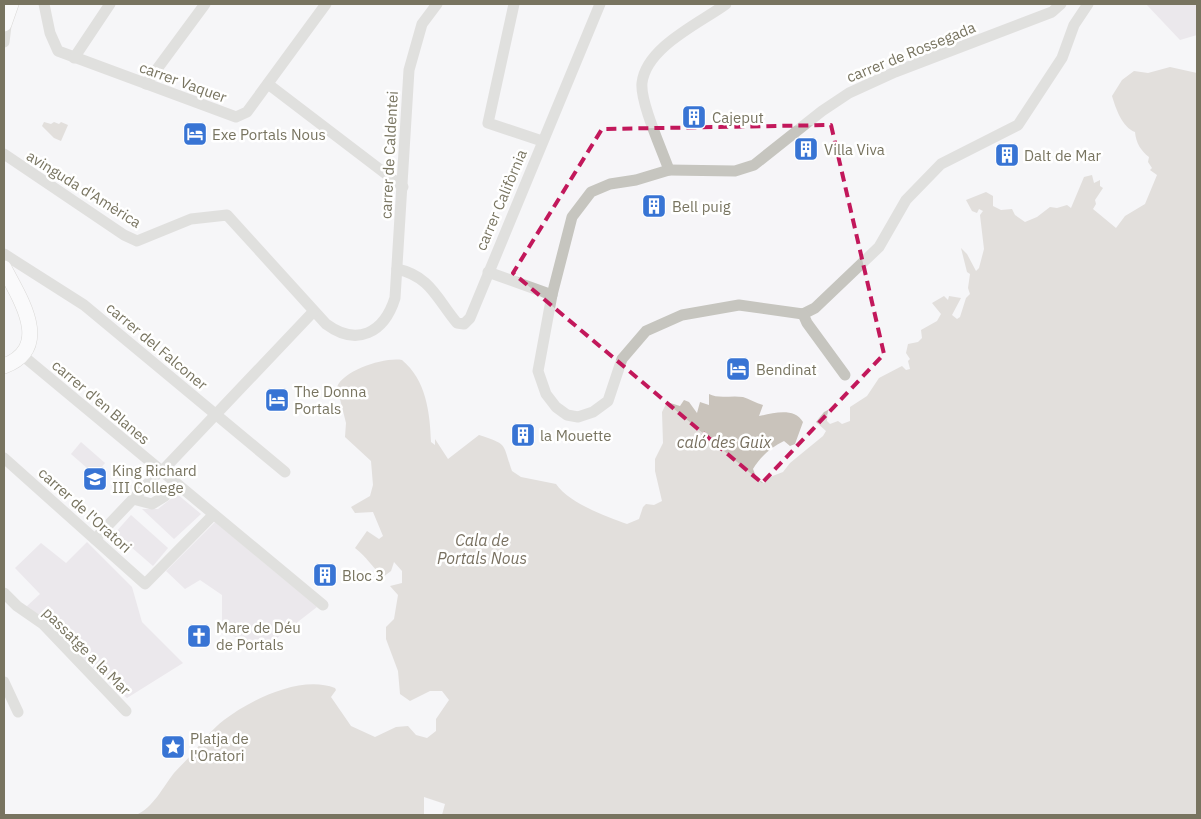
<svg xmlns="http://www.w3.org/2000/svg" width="1201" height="819" viewBox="0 0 1201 819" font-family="'IBM Plex Sans',sans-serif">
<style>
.green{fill:#ded7de}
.water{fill:#c9c3bb}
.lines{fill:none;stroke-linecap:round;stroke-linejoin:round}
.major-casing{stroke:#b9b7b0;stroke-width:16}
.minor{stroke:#c6c5bf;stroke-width:11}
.major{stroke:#fff;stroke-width:15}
.marked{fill:none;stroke:#c2185b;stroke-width:4;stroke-dasharray:10 6;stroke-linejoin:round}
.labels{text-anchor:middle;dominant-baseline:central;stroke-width:5;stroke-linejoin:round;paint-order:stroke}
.street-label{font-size:15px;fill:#787460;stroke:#fff}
.poi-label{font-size:15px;fill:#787460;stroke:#fff;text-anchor:start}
.water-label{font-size:16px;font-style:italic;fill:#787060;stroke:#fff}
</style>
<rect width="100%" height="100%" fill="#f6f5f8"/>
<g class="green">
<polygon points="1146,4 1197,4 1197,35 1180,40"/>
<polygon points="81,442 105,463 95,475 71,454"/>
<polygon points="177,494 201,514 174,539 142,509 158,509"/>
<polygon points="131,515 168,548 153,566 115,533"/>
<polygon points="215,522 317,607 268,645 241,640 222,629 222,595 200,580 185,589 166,571"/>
<polygon points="87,542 132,587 142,622 183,663 127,698 26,607 40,594 15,568 41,543 66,563"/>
</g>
<g class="water">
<path d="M1170 67 1197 73V815H442L445 804 424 797V815H136C153 808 163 787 174 773 180 766 187 760 193 753 203 741 211 730 224 720 252 699 301 675 335 688L336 690 331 697 351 726 375 737 396 727 408 726 416 735 427 738 436 731V719L449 700 442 691H430L410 701 400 694 398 671 386 639V627L394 619 398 595 390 586 402 583V571L394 562 391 571 383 577C372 567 367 557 355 548L367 531 379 539 383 536 373 512 355 513 351 507 370 496 373 485 371 461 345 437 346 423 337 387C344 370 384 357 402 360 426 380 430 412 431 442L435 445V439L448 459 479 435C509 445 502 443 512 471L521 477 556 484C569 503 605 516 627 524L639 519 643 507 646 504 654 505 662 501 655 471V459L663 443 662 412 667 402 680 406 684 400 689 402 697 413 700 402 709 405V394C718 399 732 395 743 397 749 399 756 403 763 405L759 416C774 413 794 407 803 422L795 444 790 446 784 441C771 447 760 457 753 469L757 479 764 483 770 477 783 472 790 463 823 436 826 431 816 422 824 412 828 410 827 421 830 424 838 421 842 424 850 421V407L867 396 879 378 902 366 906 370 910 369 908 361 910 359 906 353 908 344 918 342 922 338 921 330 937 321 941 314 932 303 944 296 948 300 949 296 961 298 952 315 957 319 960 317 966 298 970 294 968 288 970 274 967 272 961 248 967 254 976 271 979 268 984 249 980 215 983 211 979 209 977 213 972 211 966 200 986 192 993 196V206L1001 210 1012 209 1015 215 1025 222 1037 217 1050 207 1057 208 1067 205 1071 208 1084 177 1092 175 1094 183 1100 180V186L1103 188 1095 200 1096 204 1093 209 1116 228 1125 216 1145 204 1157 175 1150 170 1152 168 1148 162 1149 157C1141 151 1136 143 1135 132 1122 127 1116 109 1112 96L1122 80 1134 71 1148 73Z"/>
<polygon points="44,122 51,124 54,122 59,124 61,122 68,125 61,141 54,138 42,126"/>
</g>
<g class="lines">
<defs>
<g id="major">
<polyline points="4,24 11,4"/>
<path d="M4 268C20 299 53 347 4 366"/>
</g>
</defs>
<use href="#major" class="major-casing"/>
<g class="minor">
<polyline points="44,4 50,33 58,51 236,117 247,112 326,4"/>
<polyline points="514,4 488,123 542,141"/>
<path d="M726 4C700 23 646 47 642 83 640 102 662 150 669 170L636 180 610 184 591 192 572 217 552 295 538 371 546 394 556 407 567 415 578 417 593 412 608 401 622 359 646 331 682 315 739 305 803 314"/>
<polyline points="4,42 7,17"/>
<polyline points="74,58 110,4"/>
<polyline points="146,84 205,4"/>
<polyline points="268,84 403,187"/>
<path d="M4 154 124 235 137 241 191 219 227 215 326 324C357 347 384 333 395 298L409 70 422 24 437 4"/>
<polyline points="669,170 735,171 754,165 822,111 849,93 895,72 1052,12 1061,4"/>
<polyline points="4,254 84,305 285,472"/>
<path d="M397 269C430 276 437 299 457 323L464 324 470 318 600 4"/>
<polyline points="488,272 552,295"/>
<polyline points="803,314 815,308 879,247 906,200 941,164 1018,125 1062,58 1074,25 1088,4"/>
<polyline points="803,314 807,323 845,375"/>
<polyline points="22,355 323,605"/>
<polyline points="4,458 145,584 213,515"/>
<polyline points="164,469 313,312"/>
<polyline points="133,499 152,504 165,496 176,484"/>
<polyline points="95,539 155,476"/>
<polyline points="4,593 17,606 43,624 126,711"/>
<polyline points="4,682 18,712"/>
</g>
<use href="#major" class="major"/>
</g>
<path d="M0 0H1201V819H0ZM831 125 884 354 762 483 513 273 602 129Z" fill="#f6f5f8" fill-opacity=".55" fill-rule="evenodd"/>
<path class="marked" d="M831 125 884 354 762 483 513 273 602 129Z"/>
<defs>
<symbol id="building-square" viewBox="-11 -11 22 22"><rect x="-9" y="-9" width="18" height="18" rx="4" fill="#3874d4" stroke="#fff"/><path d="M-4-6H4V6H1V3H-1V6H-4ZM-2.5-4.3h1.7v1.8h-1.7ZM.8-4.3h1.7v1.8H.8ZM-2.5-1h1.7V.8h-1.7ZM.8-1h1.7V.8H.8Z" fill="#fff"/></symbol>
<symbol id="hotel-square" viewBox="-11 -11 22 22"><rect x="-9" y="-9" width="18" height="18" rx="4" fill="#3874d4" stroke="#fff"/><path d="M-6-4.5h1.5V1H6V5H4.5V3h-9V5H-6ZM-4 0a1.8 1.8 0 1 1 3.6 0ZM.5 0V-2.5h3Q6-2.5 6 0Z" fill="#fff"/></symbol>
<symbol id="school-square" viewBox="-11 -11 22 22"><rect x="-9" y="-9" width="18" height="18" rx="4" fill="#3874d4" stroke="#fff"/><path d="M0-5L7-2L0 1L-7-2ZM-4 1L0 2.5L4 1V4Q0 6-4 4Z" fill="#fff"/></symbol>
<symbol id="church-square" viewBox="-11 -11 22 22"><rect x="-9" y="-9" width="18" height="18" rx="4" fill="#3874d4" stroke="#fff"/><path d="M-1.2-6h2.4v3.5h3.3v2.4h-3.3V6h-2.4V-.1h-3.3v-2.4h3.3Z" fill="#fff"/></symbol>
<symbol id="sight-square" viewBox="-11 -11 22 22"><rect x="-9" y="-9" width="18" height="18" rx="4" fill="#3874d4" stroke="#fff"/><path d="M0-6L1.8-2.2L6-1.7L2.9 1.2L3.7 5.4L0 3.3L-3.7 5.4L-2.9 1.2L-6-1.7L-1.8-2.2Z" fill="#fff"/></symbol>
</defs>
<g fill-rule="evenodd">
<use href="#building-square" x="680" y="103" width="28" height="28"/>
<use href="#hotel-square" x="181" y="120" width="28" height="28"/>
<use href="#building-square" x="792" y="135" width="28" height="28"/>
<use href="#building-square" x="993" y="141" width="28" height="28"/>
<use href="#building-square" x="640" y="192" width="28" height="28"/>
<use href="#hotel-square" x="724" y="355" width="28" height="28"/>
<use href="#hotel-square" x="263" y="386" width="28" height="28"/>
<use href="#building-square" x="509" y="421" width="28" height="28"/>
<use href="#school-square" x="81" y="465" width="28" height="28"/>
<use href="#building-square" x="311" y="561" width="28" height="28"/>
<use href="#church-square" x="185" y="622" width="28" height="28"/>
<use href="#sight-square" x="159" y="733" width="28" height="28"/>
</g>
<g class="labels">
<g class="street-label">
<text transform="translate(911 52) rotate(-22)">carrer de Rossegada</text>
<text transform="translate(183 82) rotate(20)">carrer Vaquer</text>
<text transform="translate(389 155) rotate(-87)">carrer de Caldentei</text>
<text transform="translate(84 189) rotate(32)">avinguda d'Amèrica</text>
<text transform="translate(501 200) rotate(-67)">carrer Califòrnia</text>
<text transform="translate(157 346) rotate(40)">carrer del Falconer</text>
<text transform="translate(101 402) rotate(40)">carrer d'en Blanes</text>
<text transform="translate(85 510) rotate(42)">carrer de l'Oratori</text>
<text transform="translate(87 651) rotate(45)">passatge a la Mar</text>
</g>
<g class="poi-label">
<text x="712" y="117">Cajeput</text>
<text x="212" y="134">Exe Portals Nous</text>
<text x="824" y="149">Villa Viva</text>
<text x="1024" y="155">Dalt de Mar</text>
<text x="672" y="206">Bell puig</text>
<text x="756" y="369">Bendinat</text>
<text x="294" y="391">The Donna<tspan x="294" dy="17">Portals</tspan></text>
<text x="540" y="435">la Mouette</text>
<text x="112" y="470">King Richard<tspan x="112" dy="17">III College</tspan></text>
<text x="342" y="575">Bloc 3</text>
<text x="216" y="627">Mare de Déu<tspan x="216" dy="17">de Portals</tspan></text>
<text x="190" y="738">Platja de<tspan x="190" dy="17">l'Oratori</tspan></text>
</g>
<g class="water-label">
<text x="724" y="442">caló des Guix</text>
<text x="482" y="540">Cala de<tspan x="482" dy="18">Portals Nous</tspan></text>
</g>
</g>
<rect width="1201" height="819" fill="none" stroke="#787460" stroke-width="10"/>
</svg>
